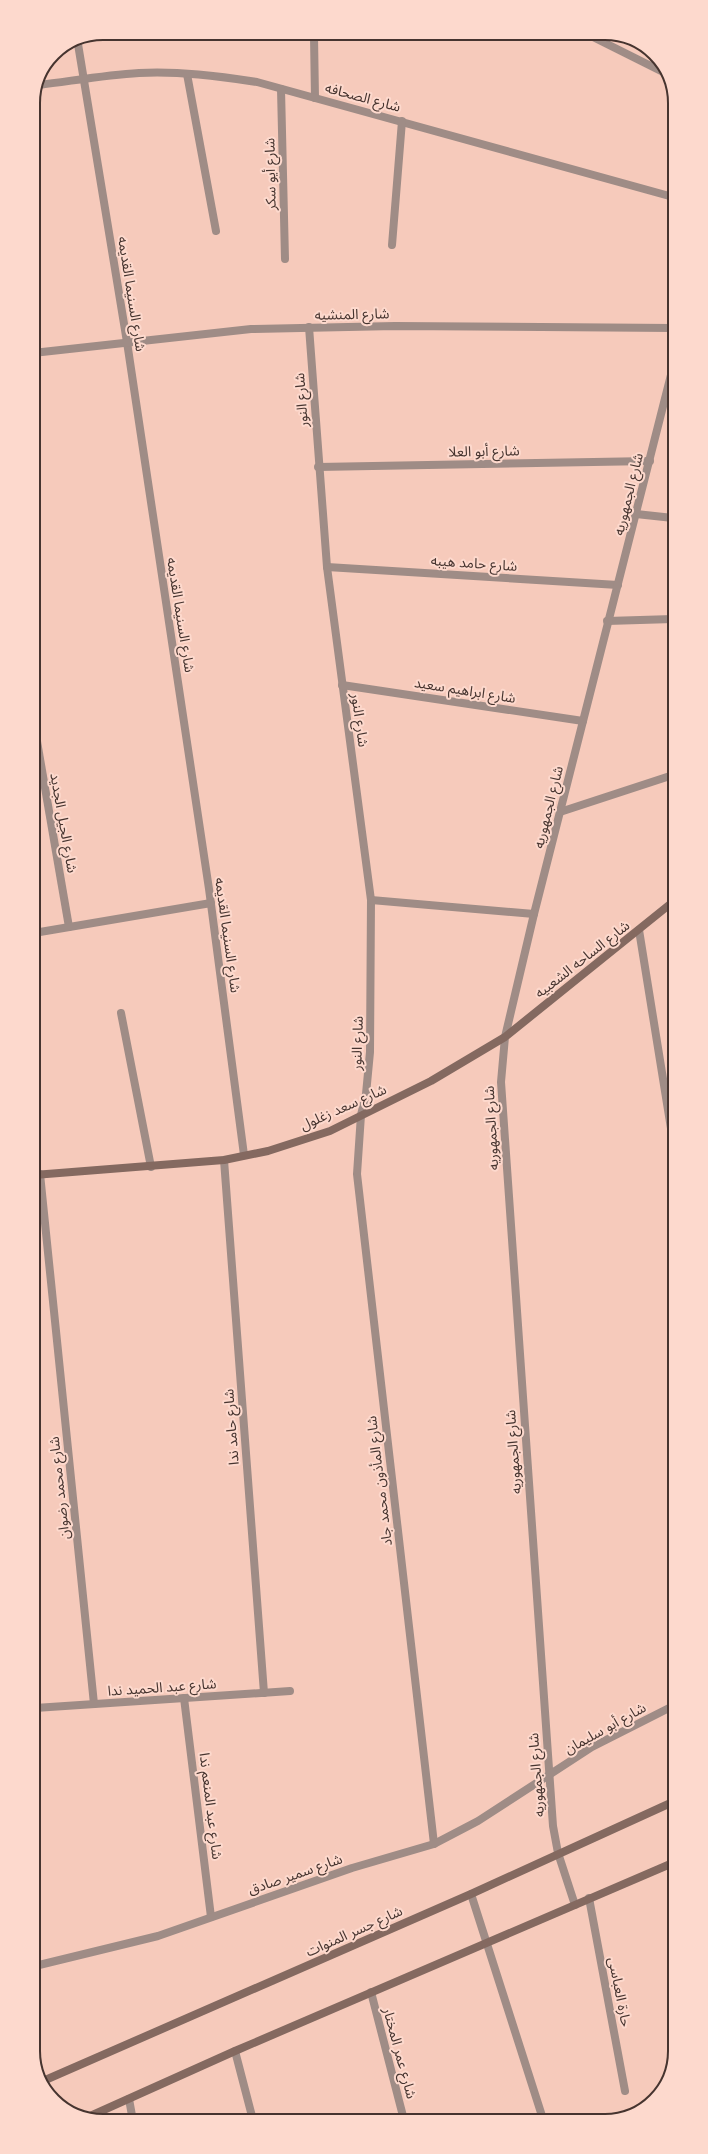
<svg xmlns="http://www.w3.org/2000/svg" width="708" height="2154" viewBox="0 0 708 2154" font-family="'PT Sans','Noto Sans Arabic',sans-serif">
<style>
.lines{fill:none;stroke-linecap:round;stroke-linejoin:round}
.street{stroke:#9f8c86;stroke-width:8}
.secondary{stroke:#846960;stroke-width:8}
.labels{text-anchor:middle;dominant-baseline:central;stroke-width:4;stroke-linejoin:round;paint-order:stroke}
.street-label{font-size:14px;fill:#46342f;stroke:#fdd9cd}
.rim{fill:none;stroke:#46342f;stroke-width:2}
</style>
<rect width="100%" height="100%" fill="#f6cabb"/>
<g class="lines">
<g class="street">
<polyline points="585,33 665,73"/>
<polyline points="314,36 315,98"/>
<polyline points="77,38 127,342 209,889 244,1155"/>
<polyline points="187,74 216,231"/>
<path d="M39 85C72 81 105 75 139 73 179 71 218 76 257 82L673 197"/>
<polyline points="281,89 285,259"/>
<polyline points="392,245 402,121"/>
<polyline points="309,327 327,567 371,900 370,1052 366,1094 361,1115 357,1174 434,1844"/>
<polyline points="33,353 251,329 395,326 673,328"/>
<polyline points="318,467 650,461"/>
<polyline points="636,514 673,518"/>
<polyline points="327,567 618,585"/>
<polyline points="607,621 673,619"/>
<polyline points="342,685 583,721"/>
<polyline points="34,724 69,927"/>
<polyline points="560,812 673,775"/>
<polyline points="371,900 534,914"/>
<polyline points="639,930 674,1147"/>
<polyline points="34,933 211,903"/>
<polyline points="121,1013 151,1167"/>
<polyline points="224,1160 264,1693"/>
<polyline points="40,1174 94,1704"/>
<polyline points="184,1698 211,1917"/>
<polyline points="35,1708 290,1691"/>
<polyline points="471,1894 543,2119"/>
<polyline points="589,1898 625,2091"/>
<polyline points="575,1905 558,1853 553,1826 501,1082 505,1037 534,914 673,367"/>
<polyline points="35,1966 158,1936 352,1868 434,1844 478,1821 592,1747 675,1705"/>
<polyline points="371,1992 404,2120"/>
<polyline points="235,2051 253,2120"/>
<polyline points="129,2099 133,2121"/>
</g>
<g class="secondary">
<polyline points="34,1175 224,1160 268,1151 330,1131 431,1081 505,1037 674,901"/>
<polyline points="43,2081 471,1894 675,1801"/>
<polyline points="88,2117 235,2051 675,1862"/>
</g>
</g>
<g class="labels">
<g class="street-label">
<text transform="translate(363 97) rotate(15)">شارع الصحافه</text>
<text transform="translate(270 174) rotate(-91)">شارع أيو سكر</text>
<text transform="translate(132 294) rotate(81)">شارع السنيما القديمه</text>
<text transform="translate(352 314) rotate(-1)">شارع المنشيه</text>
<text transform="translate(301 400) rotate(-94)">شارع النور</text>
<text transform="translate(484 451) rotate(-1)">شارع أبو العلا</text>
<text transform="translate(628 494) rotate(-76)">شارع الجمهوريه</text>
<text transform="translate(474 563) rotate(4)">شارع حامد هيبه</text>
<text transform="translate(181 615) rotate(81)">شارع السنيما القديمه</text>
<text transform="translate(465 690) rotate(9)">شارع ابراهيم سعيد</text>
<text transform="translate(360 720) rotate(82)">شارع النور</text>
<text transform="translate(548 807) rotate(-76)">شارع الجمهوريه</text>
<text transform="translate(64 823) rotate(80)">شارع الجيل الجديد</text>
<text transform="translate(228 935) rotate(82)">شارع السنيما القديمه</text>
<text transform="translate(582 959) rotate(-38)">شارع الساحه الشعبيه</text>
<text transform="translate(357 1043) rotate(-88)">شارع النور</text>
<text transform="translate(343 1107) rotate(-24)">شارع سعد زغلول</text>
<text transform="translate(491 1128) rotate(-93)">شارع الجمهوريه</text>
<text transform="translate(231 1427) rotate(-94)">شارع حامد ندا</text>
<text transform="translate(513 1452) rotate(-94)">شارع الجمهوريه</text>
<text transform="translate(379 1481) rotate(-97)">شارع المأذون محمد جاد</text>
<text transform="translate(59 1488) rotate(-96)">شارع محمد رضوان</text>
<text transform="translate(162 1687) rotate(-4)">شارع عبد الحميد ندا</text>
<text transform="translate(605 1728) rotate(-29)">شارع أبو سليمان</text>
<text transform="translate(536 1775) rotate(-94)">شارع الجمهوريه</text>
<text transform="translate(211 1806) rotate(83)">شارع عبد المنعم ندا</text>
<text transform="translate(295 1874) rotate(-19)">شارع سمير صادق</text>
<text transform="translate(354 1931) rotate(-24)">شارع جسر المنوات</text>
<text transform="translate(620 1992) rotate(79)">حارة العباسى</text>
<text transform="translate(400 2053) rotate(75)">شارع عمر المختار</text>
</g>
</g>
<path d="M0 0H708V2154H0ZM103 40H605A63 63 0 0 1 668 103V2051A63 63 0 0 1 605 2114H103A63 63 0 0 1 40 2051V103A63 63 0 0 1 103 40Z" fill="#fdd9cd" fill-rule="evenodd"/>
<path class="rim" d="M103 40H605A63 63 0 0 1 668 103V2051A63 63 0 0 1 605 2114H103A63 63 0 0 1 40 2051V103A63 63 0 0 1 103 40Z"/>
</svg>
